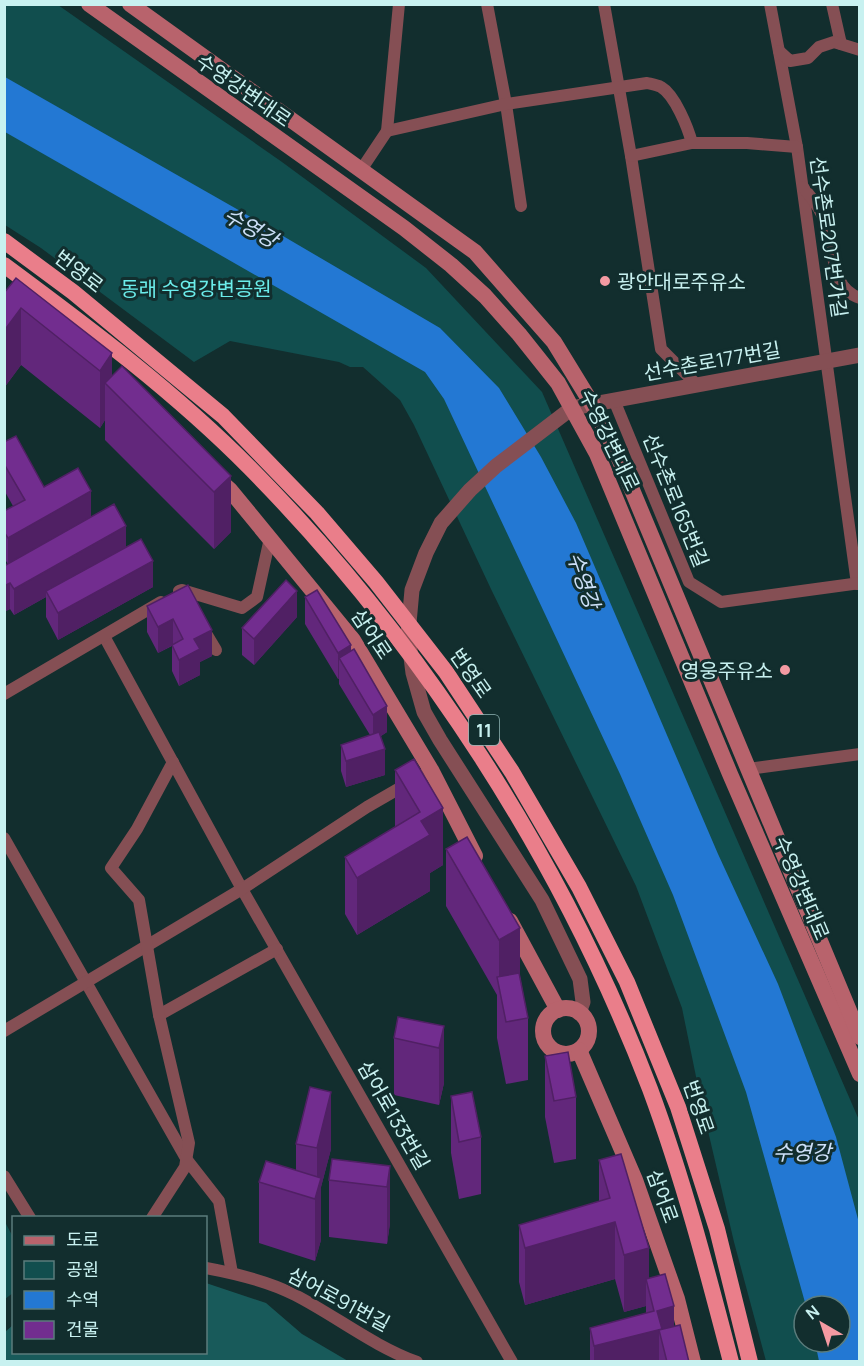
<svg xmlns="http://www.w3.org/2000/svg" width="864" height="1366" viewBox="0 0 864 1366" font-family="Manrope,'Noto Sans KR',sans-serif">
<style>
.green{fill:#114e4e;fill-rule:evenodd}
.forest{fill:#185a5a}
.water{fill:#2378d3}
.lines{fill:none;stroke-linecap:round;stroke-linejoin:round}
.minor{stroke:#854f54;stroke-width:12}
.tertiary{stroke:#854f54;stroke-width:15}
.secondary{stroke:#b8636c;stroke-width:16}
.trunk{stroke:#ea7e8a;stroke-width:16}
.wall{fill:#62277b}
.shaded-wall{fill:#502064}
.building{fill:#722d8f;stroke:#502064;stroke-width:1.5}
.poi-dot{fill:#f49aa2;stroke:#122e2e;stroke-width:2}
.labels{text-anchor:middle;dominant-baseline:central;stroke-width:6;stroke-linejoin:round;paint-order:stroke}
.shield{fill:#122e2e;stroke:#91b6b6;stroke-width:1.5}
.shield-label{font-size:18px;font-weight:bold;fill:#c8f1f0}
.street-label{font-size:20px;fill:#c8f1f0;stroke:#122e2e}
.poi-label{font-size:20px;fill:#c8f1f0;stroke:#122e2e;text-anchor:start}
.park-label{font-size:20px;fill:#6bedeb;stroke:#122e2e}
.water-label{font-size:21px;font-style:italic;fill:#cde0f8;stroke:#122e2e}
</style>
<rect width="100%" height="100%" fill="#122e2e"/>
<g class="green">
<path d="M4 5H58L282 162 426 268 542 392 859 1120V1361H766L734 1242 701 1101 682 1008 636 886 491 589 414 425 400 400 363 367H350L339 362 230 341 194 362 41 248 5 225ZM804 1306H840V1342H804Z"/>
<polygon points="5,1222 13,1237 13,1293 5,1299"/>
</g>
<polygon class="forest" points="206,1283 266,1303 302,1334 348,1361 5,1361 5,1332 13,1325 14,1352 206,1352"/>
<polygon class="water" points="5,77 242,212 440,328 499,388 541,457 576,523 718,854 778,984 836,1137 859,1223 859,1361 819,1361 815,1342 840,1342 840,1306 806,1306 746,1092 673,895 620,774 444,399 425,372 5,132"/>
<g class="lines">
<g class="minor">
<polyline points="487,4 506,104 521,206"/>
<polyline points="604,4 631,156 661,349 697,385"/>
<polyline points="770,4 797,147 857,584"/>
<polyline points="832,4 841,44"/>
<polyline points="779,51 790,61 808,58 819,47 834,42 860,50"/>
<path d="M387 131 506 104 647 83C651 84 657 85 661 87 675 95 688 128 692 143"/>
<polyline points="631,156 692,143 747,143 797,147"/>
<polyline points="361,170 387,131 399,4"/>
<path d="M803 187C813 199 822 211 827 226 835 251 830 289 860 298"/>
<polyline points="614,400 689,582 721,602 860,583"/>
<polyline points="179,591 182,590 242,608 257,597 270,538"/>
<polyline points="204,630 216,650"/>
<polyline points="104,636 242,889 512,1362"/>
<polyline points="4,694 161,602"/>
<polyline points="748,769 860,754"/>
<polyline points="4,838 187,1160 219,1201 232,1273"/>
<polyline points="159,1015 277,949"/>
<polyline points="4,1031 242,889 367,807 431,770"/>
<polyline points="4,1176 30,1218"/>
<polyline points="152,1218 185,1167 189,1143 159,1015 139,900 111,868 137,829 173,762"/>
<path d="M206 1268C233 1273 270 1282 295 1295 336 1316 373 1346 417 1362"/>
</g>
<polyline class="tertiary" points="579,1013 583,1002 580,979 542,900 440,740 424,712 413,673 408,634 412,590 426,553 441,523 470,490 496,466 572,408 860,355"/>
<g class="secondary">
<polyline points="89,4 404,228 451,265 485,296 519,334 558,383 597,454 730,774 860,1074"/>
<polyline points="130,4 475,252 554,342 592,404 615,449 860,1037"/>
<polyline points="214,476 230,490 353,640 431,770 475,856"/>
<polyline points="510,921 558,1010"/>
<circle cx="566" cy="1031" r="23"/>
<polyline points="579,1050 635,1180 677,1299 693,1362"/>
</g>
<g class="trunk">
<polyline points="4,241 73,292 223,416 317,513 376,582 446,672 512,772 579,887 627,982 678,1107 717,1229 750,1362"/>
<path d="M4 265C89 328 175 392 250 468 422 642 562 859 650 1089 683 1178 707 1270 731 1362"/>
</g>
</g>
<g class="wall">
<polygon points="4,293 112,376 231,476 231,532 214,549 105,440 105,420 100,428 21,365 4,388"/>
<polygon points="4,442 44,487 91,517 126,547 153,587 58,640 46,617 46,597 14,615 10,609 4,612 4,566 8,564 4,558 4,511 13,506 4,490"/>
<polygon points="188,585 212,656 200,662 200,675 179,686 172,671 172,646 158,653 147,632 147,606"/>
<polygon points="305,597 351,651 387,732 381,736 385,775 346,787 341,771 341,745 370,735 339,684 339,679 338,679 305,624"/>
<polygon points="297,617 254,665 242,655 242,628"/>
<polygon points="414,759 443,865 430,873 430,891 357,935 345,914 345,857 395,827 395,770"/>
<polygon points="446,849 520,976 528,1018 528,1080 506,1084 497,1038 497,995 446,906"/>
<polygon points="444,1026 444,1083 439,1105 394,1095 394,1038"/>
<polygon points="545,1056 576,1097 576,1159 554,1163 545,1117"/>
<polygon points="451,1096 481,1137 481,1194 459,1199 451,1153"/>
<polygon points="296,1144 331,1149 321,1187 321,1240 315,1261 259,1243 259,1182 296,1170"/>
<polygon points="599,1160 649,1279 674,1326 689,1362 590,1362 590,1328 646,1313 646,1306 624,1312 615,1279 525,1305 519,1282 519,1225 599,1202"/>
<polygon points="390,1166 390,1223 387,1244 329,1237 329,1180"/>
</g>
<g class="shaded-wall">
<polygon points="21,308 21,365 4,388 4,331"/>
<polygon points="112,353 112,390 105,383 105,420 100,428 100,371"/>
<polygon points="231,476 231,532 214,549 214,492"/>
<polygon points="91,491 91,517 8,564 8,538"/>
<polygon points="126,526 126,552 46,591 46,597 14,615 14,589"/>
<polygon points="153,561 153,587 58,640 58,613"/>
<polygon points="10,583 10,609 4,612 4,586"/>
<polygon points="297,591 297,617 254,665 254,639"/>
<polygon points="173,619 173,645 158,653 158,627"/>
<polygon points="212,630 212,656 200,662 200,675 179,686 179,660 194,639"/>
<polygon points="351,645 351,671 339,658 339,679 338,679 338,653"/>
<polygon points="387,706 387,732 373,741 373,715"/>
<polygon points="385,749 385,775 346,787 346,761"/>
<polygon points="443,808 443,865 430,873 430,891 357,935 357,878 421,821"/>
<polygon points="520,928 520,985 499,984 499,940"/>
<polygon points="444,1026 444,1083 439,1105 439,1048"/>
<polygon points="331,1092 331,1149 321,1187 321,1240 315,1261 315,1199 317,1192 317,1148"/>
<polygon points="390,1166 390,1223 387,1244 387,1187"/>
<polygon points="615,1222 615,1279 525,1305 525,1248"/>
<polygon points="649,1248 649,1289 646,1279 646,1306 624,1312 624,1255"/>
<polygon points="674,1306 674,1362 659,1330 659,1362 594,1362 594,1346 657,1311"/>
</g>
<g class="building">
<polygon points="16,278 112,353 100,371 21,308 4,331 4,293"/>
<polygon points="122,366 231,476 214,492 105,383"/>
<polygon points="16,436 44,487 78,468 91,491 8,538 4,532 4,511 25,500 4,464 4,442"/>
<polygon points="114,504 126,526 14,589 10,583 4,586 4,566"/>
<polygon points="141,539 153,561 58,613 46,591"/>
<polygon points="286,580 297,591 254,639 242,628"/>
<polygon points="188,585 212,630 194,639 200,649 179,660 172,645 183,639 173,619 158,627 147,606"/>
<polygon points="317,590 351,645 338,653 305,597"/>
<polygon points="354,649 387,706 373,715 339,658"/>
<polygon points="379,732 385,749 346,761 341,745"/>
<polygon points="414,759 443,808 421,821 430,835 357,878 345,857 420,812 395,770"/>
<polygon points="467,837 520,928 499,940 446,849"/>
<polygon points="519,973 528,1018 506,1022 497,977"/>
<polygon points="398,1017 444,1026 439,1048 394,1038"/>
<polygon points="568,1052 576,1097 554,1101 545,1056"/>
<polygon points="310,1087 331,1092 317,1148 296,1144"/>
<polygon points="472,1092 481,1137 459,1142 451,1096"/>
<polygon points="621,1154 649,1248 624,1255 615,1222 525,1248 519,1225 610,1198 599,1160"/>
<polygon points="332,1159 390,1166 387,1187 329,1180"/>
<polygon points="266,1161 321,1178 315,1199 259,1182"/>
<polygon points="665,1274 674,1306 657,1311 662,1329 594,1346 590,1328 654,1311 646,1279"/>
<polygon points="680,1325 689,1362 667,1362 659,1330"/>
</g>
<g class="poi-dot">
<circle cx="605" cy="281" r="6"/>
<circle cx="785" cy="670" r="6"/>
</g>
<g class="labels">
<rect class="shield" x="469" y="715" width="30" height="30" rx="4.5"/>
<g class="shield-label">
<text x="484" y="730">11</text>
</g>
<g class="street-label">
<text transform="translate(244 90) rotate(35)">수영강변대로</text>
<text transform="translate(829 237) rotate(82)">선수촌로207번가길</text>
<text transform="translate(79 271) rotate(38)">번영로</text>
<text transform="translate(712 361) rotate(-10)">선수촌로177번길</text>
<text transform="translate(610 440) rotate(64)">수영강변대로</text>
<text transform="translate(676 500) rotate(68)">선수촌로165번길</text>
<text transform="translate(372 634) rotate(56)">삼어로</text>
<text transform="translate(471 673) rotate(55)">번영로</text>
<text transform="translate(802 888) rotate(67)">수영강변대로</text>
<text transform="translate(699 1107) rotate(71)">번영로</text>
<text transform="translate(394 1115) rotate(60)">삼어로133번길</text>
<text transform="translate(663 1196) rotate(70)">삼어로</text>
<text transform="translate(339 1299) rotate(28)">삼어로91번길</text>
</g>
<g class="poi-label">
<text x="617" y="281">광안대로주유소</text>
<text x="773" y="670" text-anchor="end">영웅주유소</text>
</g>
<g class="park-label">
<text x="196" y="288">동래 수영강변공원</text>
</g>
<g class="water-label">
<text transform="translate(251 227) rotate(30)">수영강</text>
<text transform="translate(584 580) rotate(71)">수영강</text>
<text x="802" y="1152">수영강</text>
</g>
</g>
<rect width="864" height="1366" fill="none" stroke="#c8f1f0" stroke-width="12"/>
<rect x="12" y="1216" width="195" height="138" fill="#122e2e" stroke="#5b7c7c" stroke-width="1.5"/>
<rect x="24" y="1236" width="30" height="9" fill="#b8636c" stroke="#5b7c7c" stroke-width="1.5"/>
<text x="66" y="1246" font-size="18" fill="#c8f1f0">도로</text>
<rect x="24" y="1261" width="30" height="18" fill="#114e4e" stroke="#5b7c7c" stroke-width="1.5"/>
<text x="66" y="1276" font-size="18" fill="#c8f1f0">공원</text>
<rect x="24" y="1291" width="30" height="18" fill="#2378d3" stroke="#5b7c7c" stroke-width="1.5"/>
<text x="66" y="1306" font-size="18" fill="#c8f1f0">수역</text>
<rect x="24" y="1321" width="30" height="18" fill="#722d8f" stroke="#5b7c7c" stroke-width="1.5"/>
<text x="66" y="1336" font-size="18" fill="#c8f1f0">건물</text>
<g transform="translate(822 1324) rotate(321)"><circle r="28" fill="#122e2e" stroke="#5b7c7c" stroke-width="1.5"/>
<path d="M0-4.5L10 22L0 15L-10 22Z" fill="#f49aa2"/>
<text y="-9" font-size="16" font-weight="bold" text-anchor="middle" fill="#c8f1f0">N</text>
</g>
</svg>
